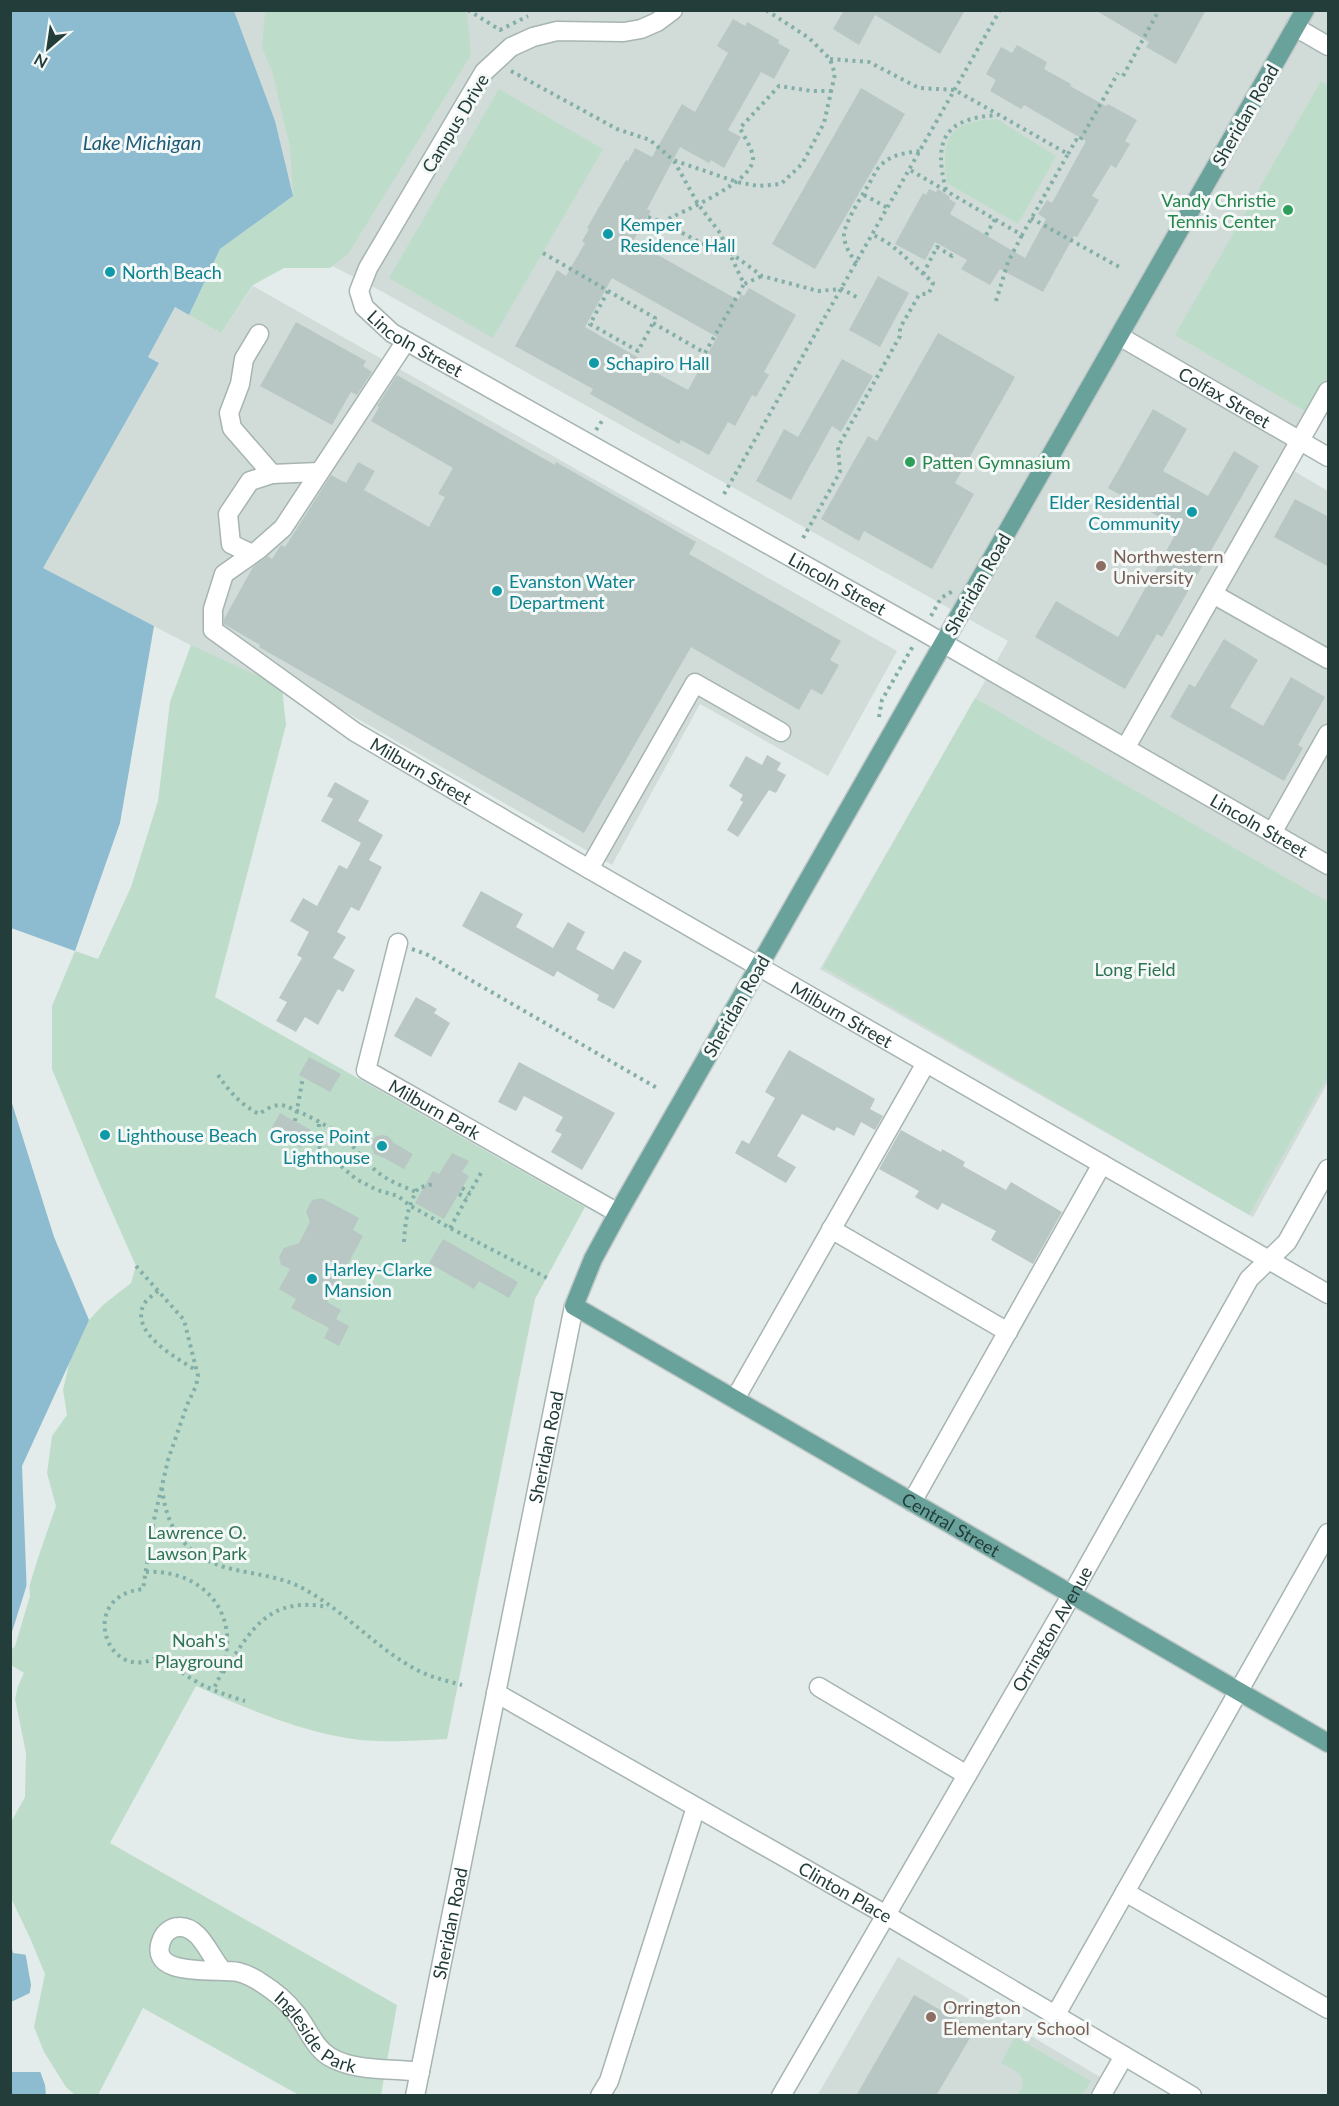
<svg xmlns="http://www.w3.org/2000/svg" width="1339" height="2106" viewBox="0 0 1339 2106" font-family="Lato,sans-serif">
<style>
.built{fill:#d1dcd9}
.green{fill:#bdddca}
.water{fill:#8dbbd0}
.pier{fill:#e3ecea}
.building{fill:#b8c7c3;fill-rule:evenodd}
.lines{fill:none;stroke-linecap:round;stroke-linejoin:round}
.minor-casing{stroke:#a6b4b2;stroke-width:21}
.major-casing{stroke:#c1c9c8;stroke-width:21}
.path{stroke:#84afa8;stroke-width:4;stroke-dasharray:3 4.5;stroke-linecap:butt}
.minor{stroke:#fff;stroke-width:18}
.major{stroke:#69a19b;stroke-width:18}
.leisure-dot{fill:#2e9e5b;stroke:#f4f9f7;stroke-width:2}
.culture-dot{fill:#0f9aa8;stroke:#f4f9f7;stroke-width:2}
.education-dot{fill:#8d6e63;stroke:#f4f9f7;stroke-width:2}
.labels{text-anchor:middle;dominant-baseline:central;stroke-width:6;stroke-linejoin:round;paint-order:stroke}
.street-label{font-size:18px;fill:#233d3a;stroke:#f4f9f7}
.leisure-label{font-size:18px;fill:#27864d;stroke:#f4f9f7;text-anchor:end}
.culture-label{font-size:18px;fill:#0d838f;stroke:#f4f9f7;text-anchor:start}
.education-label{font-size:18px;fill:#785e54;stroke:#f4f9f7;text-anchor:start}
.park-label{font-size:18px;fill:#2e7354;stroke:#f4f9f7}
.water-label{font-size:20px;font-style:italic;fill:#1f5b78;stroke:#f4f9f7}
</style>
<rect width="100%" height="100%" fill="#e3ecea"/>
<g class="built">
<polygon points="10,11 1328,11 1328,410 1294,471 1328,491 1328,1082 1253,1217 820,969 1008,641 381,291 11,101"/>
<polygon points="253,286 897,651 828,776 700,704 612,865 344,711 223,662 42,568 158,363 148,357 175,307 221,333"/>
<polygon points="898,1957 1100,2077 1089,2095 817,2096"/>
</g>
<g class="green">
<polygon points="463,10 467,13 471,55 348,254 330,268 284,268 253,285 221,333 189,315 220,249 293,196 290,147 272,71 262,48 265,11"/>
<polygon points="1321,81 1328,86 1328,376 1308,413 1175,335"/>
<polygon points="499,89 603,149 493,338 389,278"/>
<path d="M997 119 1056 156 1018 224 947 183C940 138 949 121 997 119Z"/>
<path d="M191 645 282 687 286 725 215 997 585 1207 535 1299 447 1739C411 1741 372 1744 336 1736 292 1728 238 1705 196 1686L110 1843 397 2005 381 2095H299L143 2008 98 2095H75L66 2087 44 2052 34 2027 45 1974 30 1938 11 1898V1822L25 1797 26 1753 15 1699 18 1686 24 1673 11 1665 10 1648 38 1558 56 1506 47 1473 52 1436 67 1415 63 1390 76 1334 103 1305 131 1283 136 1266 97 1178 52 1069V1006L75 951 98 959 131 887 158 801 170 702Z"/>
<polygon points="975,698 1328,902 1328,1076 1249,1215 823,967"/>
<path d="M1015 2037 1091 2081 1082 2095H1017C1032 2077 1015 2070 1001 2063Z"/>
</g>
<g class="water">
<polygon points="10,11 234,11 275,121 293,196 220,249 189,315 175,307 148,357 159,363 43,568 154,626 120,823 75,951 11,928"/>
<polygon points="10,1097 54,1237 89,1320 22,1466 27,1596 10,1648"/>
<polygon points="10,1911 25,1951 31,1985 24,2027 45,2085 46,2095 11,2095"/>
</g>
<g class="pier">
<polygon points="29,1578 30,1596 15,1646 10,1651 11,1635"/>
<polygon points="10,1694 13,1696 18,1726 13,1740 10,1742"/>
<polygon points="10,1908 13,1910 28,1955 13,1953 11,1945"/>
<polygon points="32,1992 27,2027 44,2072 11,2072 11,2002"/>
</g>
<g class="building">
<polygon points="844,10 965,10 940,54 875,15 859,45 833,29"/>
<polygon points="1095,10 1206,10 1176,64 1146,47 1149,42"/>
<path d="M733 19 745 26 747 22 779 40 778 43 790 50 774 79 761 72 728 130 741 137 724 168 711 160 709 163 680 147 647 209 651 211 633 241 738 300 741 294 744 296 749 288 796 315 764 372 769 375 756 397 752 395 735 426 728 422 709 455 681 440 679 444 590 394 593 389 515 346 557 270 566 276 585 243 582 241 589 229 587 228 626 160 628 161 635 148 652 157 682 104 695 112 728 53 717 46ZM612 278 717 337 688 390 642 365 644 361 585 327Z"/>
<polygon points="1017,45 1047,62 1044,69 1071,84 1070,86 1106,106 1108,104 1137,120 1125,141 1130,144 1116,168 1111,165 1092,196 1099,200 1077,237 1074,236 1043,292 1000,269 990,285 961,269 967,260 935,242 925,260 895,244 923,193 926,195 929,189 936,192 938,189 950,197 949,199 956,203 950,214 1025,258 1046,219 1038,214 1047,200 1052,203 1086,141 1024,105 1021,109 990,91 996,80 986,74 1001,47 1012,53"/>
<polygon points="861,88 905,114 815,269 772,244"/>
<polygon points="878,276 909,293 880,347 849,330"/>
<polygon points="296,322 366,361 363,366 372,372 357,395 351,392 332,425 260,386"/>
<polygon points="938,333 1015,377 955,483 974,494 932,569 864,531 859,541 821,519 868,436 877,441"/>
<polygon points="842,359 873,376 841,432 832,426 791,500 756,481 784,429 798,437"/>
<polygon points="397,375 555,465 556,462 696,542 689,554 841,641 830,660 839,665 822,695 811,689 799,710 691,647 584,833 259,647 260,645 224,624 224,619 253,567 268,556 272,559 281,545 285,547 331,475 346,483 358,462 375,471 364,490 429,527 445,497 438,494 453,468 371,421 379,407 377,406"/>
<polygon points="1153,409 1187,429 1163,471 1208,496 1234,451 1259,466 1162,637 1157,634 1125,689 1035,637 1056,601 1118,637 1179,528 1108,488"/>
<polygon points="1295,499 1329,517 1329,567 1274,537"/>
<polygon points="1224,639 1258,660 1230,707 1263,726 1291,677 1325,697 1298,745 1303,748 1284,781 1170,717 1189,684 1195,687"/>
<polygon points="767,755 781,763 777,770 786,775 776,793 769,790 738,837 727,830 743,802 740,800 743,795 729,786 746,756 762,765"/>
<polygon points="335,782 369,801 358,821 383,835 369,860 382,867 359,911 351,907 337,932 346,937 333,958 355,970 343,992 338,989 318,1025 305,1017 296,1032 276,1021 287,1002 279,998 302,958 297,955 309,932 290,921 303,898 317,906 339,865 347,869 361,843 321,821 333,799 327,796"/>
<polygon points="481,891 523,914 516,927 553,948 568,922 585,932 576,949 613,970 624,951 642,961 614,1009 597,1000 599,995 557,971 554,977 462,926"/>
<polygon points="416,997 437,1009 434,1013 450,1023 431,1057 394,1036"/>
<polygon points="789,1050 875,1099 870,1109 883,1116 875,1130 861,1122 854,1136 837,1127 834,1131 802,1114 777,1156 796,1167 786,1183 735,1153 742,1140 749,1144 775,1098 765,1092"/>
<polygon points="309,1057 341,1074 330,1092 299,1075"/>
<polygon points="519,1062 615,1113 582,1170 551,1152 562,1134 555,1131 563,1117 524,1096 516,1111 498,1102"/>
<polygon points="280,1113 311,1130 301,1148 270,1131"/>
<polygon points="901,1130 941,1152 942,1149 965,1162 963,1166 1006,1190 1011,1182 1062,1212 1033,1264 991,1240 996,1231 942,1203 938,1210 915,1197 919,1191 879,1169"/>
<polygon points="381,1135 388,1136 394,1143 413,1154 404,1169 384,1158 374,1154 371,1144 375,1137"/>
<polygon points="452,1153 469,1161 462,1172 469,1176 444,1219 415,1203 433,1171 439,1174"/>
<polygon points="322,1198 359,1218 353,1230 363,1236 327,1302 341,1310 336,1319 349,1326 339,1346 324,1338 329,1328 291,1308 296,1299 279,1289 290,1269 281,1265 279,1257 284,1248 299,1243 310,1222 306,1211 312,1200"/>
<polygon points="443,1239 518,1282 509,1298 479,1281 474,1289 429,1263"/>
<polygon points="914,1995 963,2023 958,2032 970,2038 936,2096 856,2096"/>
</g>
<g class="lines">
<defs>
<g id="minor">
<path id="s1" d="M673 10 657 22 641 29 624 32 557 31 533 37 511 47 484 72 368 268 359 291 364 307 392 333 922 631 1328 865"/>
<polyline points="1295,27 1328,46"/>
<polyline points="259,334 244,359 240,384 229,413 232,428 272,474"/>
<path id="s2" d="M1119 336 1328 457"/>
<path id="s3" d="M406 341 283 528 258 550 224 574 213 609V630L355 732 589 869 1328 1294"/>
<polyline points="252,554 231,544 228,514 250,481 272,474 319,472"/>
<polyline points="1213,594 1328,659"/>
<polyline points="1126,747 1328,391"/>
<polyline points="1272,833 1328,734"/>
<polyline points="589,869 695,683 781,732"/>
<path id="s4" d="M398 943 366 1070 618 1213"/>
<polyline points="831,1229 1008,1332"/>
<polyline points="735,1399 926,1063"/>
<polyline points="912,1502 1102,1164"/>
<polyline points="819,1687 967,1775"/>
<path id="s5" d="M496 1693 886 1915 1192 2096"/>
<polyline points="1125,1892 1328,2009"/>
<path id="s6" d="M222 1970C209 1955 200 1926 179 1927 172 1927 165 1932 162 1939 145 1979 218 1968 238 1972 246 1974 256 1979 263 1984 274 1991 286 2001 294 2011 307 2025 313 2047 330 2057 356 2072 391 2068 420 2072"/>
<polyline points="1055,2016 1328,1533"/>
<path id="s7" d="M415 2096 574 1306"/>
<polyline points="600,2096 609,2081 696,1807"/>
<path id="s8" d="M781 2096 1072 1594 1249 1279 1287 1242 1328 1169"/>
<polyline points="1101,2096 1124,2056"/>
</g>
<g id="major">
<path id="s9" d="M1305 10 618 1213 593 1259 574 1306 1328 1743"/>
</g>
</defs>
<use href="#minor" class="minor-casing"/>
<use href="#major" class="major-casing"/>
<g class="path">
<polyline points="468,10 500,30 528,16"/>
<polyline points="830,59 869,62 919,88 955,90 1068,154 1022,235 910,170"/>
<polyline points="511,71 617,129 650,140 673,160 737,182 758,186 781,184 802,164 824,123 835,74 830,59 809,38 766,10"/>
<polyline points="1123,76 1159,10"/>
<polyline points="1068,154 1076,140 1079,142 1118,73"/>
<polyline points="674,161 698,204 720,233 744,284 762,276"/>
<path d="M946 190C933 140 944 118 998 115"/>
<polyline points="864,195 888,208"/>
<polyline points="648,217 662,222 703,244 728,251 762,276 818,291 842,289 860,299"/>
<polyline points="1031,218 1121,268"/>
<path d="M662 222C683 211 752 183 753 159 753 149 744 137 740 128L779 86 812 91H833"/>
<polyline points="986,235 995,219"/>
<polyline points="543,253 655,318 653,323 705,353 744,284"/>
<path d="M857 263C850 255 844 245 844 234 845 220 869 186 876 171 887 155 903 153 921 151"/>
<polyline points="923,274 937,247 952,256 954,252"/>
<polyline points="608,291 590,324 638,351 653,323"/>
<polyline points="996,301 1008,262 1022,235"/>
<polyline points="596,430 602,421"/>
<polyline points="724,494 1000,10"/>
<path d="M803 538 840 472 838 447 900 336V328L919 295 929 293 933 283 928 278C910 263 895 244 873 235"/>
<polyline points="931,616 941,598 953,591"/>
<polyline points="879,717 882,700 913,646"/>
<polyline points="412,949 426,954 657,1088"/>
<path d="M218 1075C229 1091 241 1105 259 1114 265 1110 272 1105 280 1105 288 1104 340 1132 346 1139 356 1149 364 1161 375 1170 386 1180 402 1186 416 1192"/>
<polyline points="295,1121 303,1077"/>
<polyline points="319,1124 318,1146 356,1179 377,1190 398,1196 409,1205 450,1228 549,1279"/>
<polyline points="462,1188 470,1193"/>
<polyline points="459,1194 467,1198"/>
<polyline points="450,1228 482,1171"/>
<path d="M404 1242C405 1221 408 1206 418 1188L433 1184"/>
<path d="M136 1266 184 1320 198 1376 196 1386 187 1405 168 1460 153 1524 143 1589C74 1596 109 1691 162 1654 185 1680 212 1691 245 1701"/>
<path d="M158 1291C153 1295 147 1299 144 1304 129 1333 177 1358 197 1371"/>
<path d="M162 1488C165 1513 172 1534 193 1551 221 1575 263 1570 296 1585 341 1606 374 1648 419 1671 433 1678 448 1681 462 1685"/>
<path d="M146 1572C195 1569 235 1604 226 1655 224 1668 219 1679 213 1690"/>
<path d="M223 1673C252 1629 268 1596 328 1607"/>
</g>
<use href="#minor" class="minor"/>
<use href="#major" class="major"/>
</g>
<g class="leisure-dot">
<circle cx="1288" cy="210" r="6"/>
<circle cx="910" cy="462" r="6"/>
</g>
<g class="culture-dot">
<circle cx="608" cy="234" r="6"/>
<circle cx="110" cy="272" r="6"/>
<circle cx="594" cy="363" r="6"/>
<circle cx="1192" cy="512" r="6"/>
<circle cx="497" cy="591" r="6"/>
<circle cx="105" cy="1135" r="6"/>
<circle cx="382" cy="1146" r="6"/>
<circle cx="312" cy="1279" r="6"/>
</g>
<g class="education-dot">
<circle cx="1101" cy="566" r="6"/>
<circle cx="931" cy="2017" r="6"/>
</g>
<g class="labels">
<g class="street-label">
<text transform="translate(1245 115) rotate(-60)">Sheridan Road</text>
<text transform="translate(455 123) rotate(-59)">Campus Drive</text>
<text stroke="none"><textPath href="#s1" startOffset="540">Lincoln Street</textPath></text>
<text stroke="none"><textPath href="#s2" startOffset="122">Colfax Street</textPath></text>
<text stroke="none"><textPath href="#s1" startOffset="1026">Lincoln Street</textPath></text>
<text transform="translate(977 584) rotate(-60)">Sheridan Road</text>
<text stroke="none"><textPath href="#s3" startOffset="608">Milburn Street</textPath></text>
<text stroke="none"><textPath href="#s1" startOffset="1512">Lincoln Street</textPath></text>
<text transform="translate(736 1006) rotate(-60)">Sheridan Road</text>
<text stroke="none"><textPath href="#s3" startOffset="1094">Milburn Street</textPath></text>
<text stroke="none"><textPath href="#s4" startOffset="210">Milburn Park</textPath></text>
<text stroke="none"><textPath href="#s7" startOffset="662">Sheridan Road</textPath></text>
<text stroke="none"><textPath href="#s9" startOffset="1924">Central Street</textPath></text>
<text stroke="none"><textPath href="#s8" startOffset="540">Orrington Avenue</textPath></text>
<text stroke="none"><textPath href="#s5" startOffset="402">Clinton Place</textPath></text>
<text stroke="none"><textPath href="#s7" startOffset="176">Sheridan Road</textPath></text>
<text stroke="none"><textPath href="#s6" startOffset="285">Ingleside Park</textPath></text>
</g>
<g class="leisure-label">
<text x="1276" y="200">Vandy Christie<tspan x="1276" dy="21">Tennis Center</tspan></text>
<text x="922" y="462" text-anchor="start">Patten Gymnasium</text>
</g>
<g class="culture-label">
<text x="620" y="224">Kemper<tspan x="620" dy="21">Residence Hall</tspan></text>
<text x="122" y="272">North Beach</text>
<text x="606" y="363">Schapiro Hall</text>
<text x="1180" y="502" text-anchor="end">Elder Residential<tspan x="1180" dy="21">Community</tspan></text>
<text x="509" y="581">Evanston Water<tspan x="509" dy="21">Department</tspan></text>
<text x="117" y="1135">Lighthouse Beach</text>
<text x="370" y="1136" text-anchor="end">Grosse Point<tspan x="370" dy="21">Lighthouse</tspan></text>
<text x="324" y="1269">Harley-Clarke<tspan x="324" dy="21">Mansion</tspan></text>
</g>
<g class="education-label">
<text x="1113" y="556">Northwestern<tspan x="1113" dy="21">University</tspan></text>
<text x="943" y="2007">Orrington<tspan x="943" dy="21">Elementary School</tspan></text>
</g>
<g class="park-label">
<text x="1135" y="969">Long Field</text>
<text x="197" y="1532">Lawrence O.<tspan x="197" dy="21">Lawson Park</tspan></text>
<text x="199" y="1640">Noah's<tspan x="199" dy="21">Playground</tspan></text>
</g>
<g class="water-label">
<text x="142" y="142">Lake Michigan</text>
</g>
</g>
<rect width="1339" height="2106" fill="none" stroke="#233d3a" stroke-width="24"/>
<g transform="translate(48 48) rotate(209)" stroke="#f4f9f7" stroke-width="4.5" paint-order="stroke">
<path d="M0-4.5L10 22L0 15L-10 22Z" fill="#233d3a"/>
<text y="-9" font-size="16" font-weight="bold" text-anchor="middle" fill="#233d3a">N</text>
</g>
</svg>
